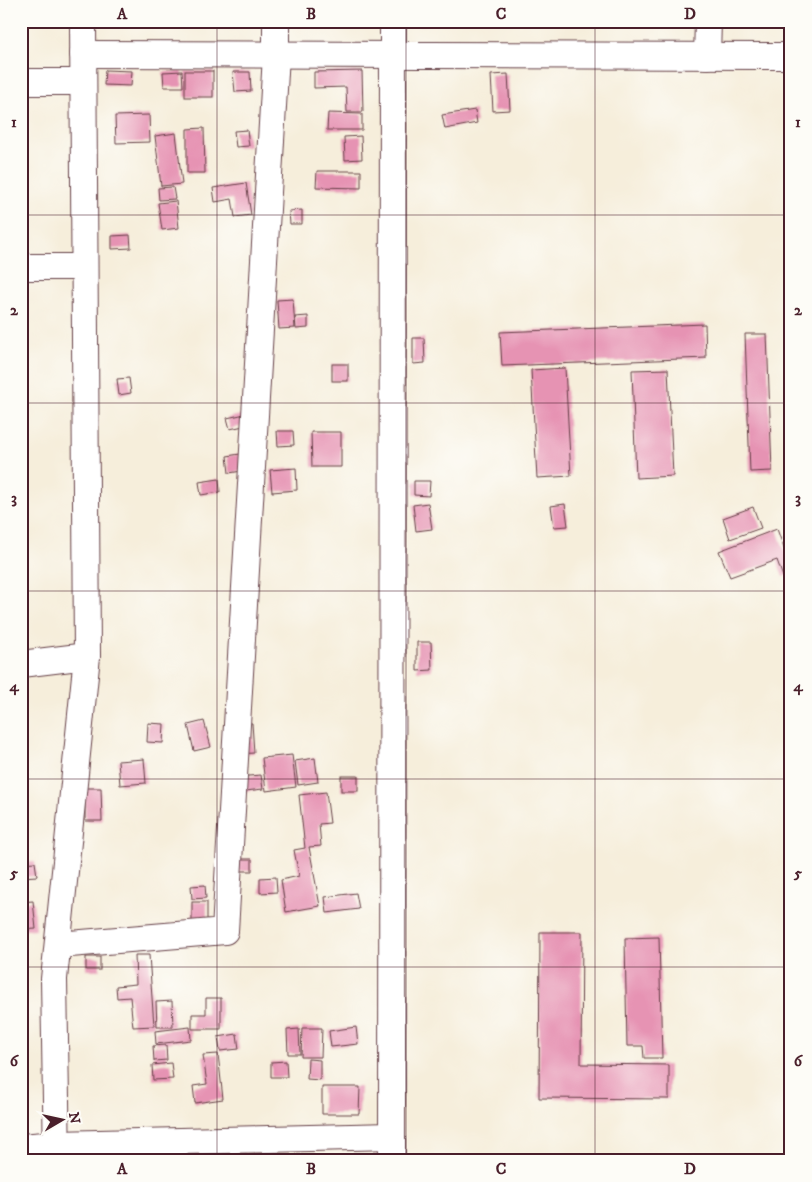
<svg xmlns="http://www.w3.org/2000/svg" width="812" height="1182" viewBox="0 0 812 1182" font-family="'IM FELL DW Pica',serif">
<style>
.building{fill:#e693b3}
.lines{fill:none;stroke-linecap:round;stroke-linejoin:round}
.street-casing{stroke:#643e45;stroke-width:28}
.street{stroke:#fff;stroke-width:26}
.grid{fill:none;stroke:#4a1f2b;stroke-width:1;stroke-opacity:0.55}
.neatline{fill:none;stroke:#4a1f2b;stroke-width:2}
.grid-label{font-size:16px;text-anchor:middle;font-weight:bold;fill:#4a1f2b}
</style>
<rect width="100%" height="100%" fill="#fdfcf7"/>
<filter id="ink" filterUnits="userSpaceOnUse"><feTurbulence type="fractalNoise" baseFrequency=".02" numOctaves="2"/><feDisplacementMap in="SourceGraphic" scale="10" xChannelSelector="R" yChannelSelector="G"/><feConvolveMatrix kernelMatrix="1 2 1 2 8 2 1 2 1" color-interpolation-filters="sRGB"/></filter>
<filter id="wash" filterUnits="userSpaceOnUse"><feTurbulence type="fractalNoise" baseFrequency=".0096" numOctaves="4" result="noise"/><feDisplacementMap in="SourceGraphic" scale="20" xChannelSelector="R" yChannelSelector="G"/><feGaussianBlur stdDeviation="1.12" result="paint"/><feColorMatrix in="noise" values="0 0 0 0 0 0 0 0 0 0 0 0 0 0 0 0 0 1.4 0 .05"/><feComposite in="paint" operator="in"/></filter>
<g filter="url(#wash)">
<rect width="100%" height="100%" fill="#f6eedb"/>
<g id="blocks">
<g class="building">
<polygon points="406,21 440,21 440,23 406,26"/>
<rect x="664" y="21" width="11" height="3"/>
<polygon points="105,70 132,71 131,86 104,85"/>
<polygon points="182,71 183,87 164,87 163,72"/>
<rect x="185" y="71" width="28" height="26"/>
<polygon points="362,71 363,112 347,112 346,87 314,88 314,72"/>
<polygon points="233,72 250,72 251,91 235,92"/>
<polygon points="508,74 510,110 493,111 491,75"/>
<polygon points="475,110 477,123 445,129 442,115"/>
<polygon points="328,113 362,114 362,130 327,130"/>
<polygon points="149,115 150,142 116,143 115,116"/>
<polygon points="204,128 205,173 187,173 187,129"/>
<polygon points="247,130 249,146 236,147 234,131"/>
<polygon points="176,133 182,184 161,186 155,136"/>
<polygon points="361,136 362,159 345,160 344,137"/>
<polygon points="317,171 361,171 361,188 316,187"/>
<polygon points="246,183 251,215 235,217 232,199 215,202 213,188"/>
<polygon points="173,187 175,199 159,200 158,188"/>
<polygon points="176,201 179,228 162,230 158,203"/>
<polygon points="302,210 302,224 290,224 289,211"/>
<polygon points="130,235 131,248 112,249 112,236"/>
<polygon points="293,299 295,328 279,329 277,300"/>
<polygon points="308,316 308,328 296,329 295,317"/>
<polygon points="705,324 706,358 502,366 500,332"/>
<polygon points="745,334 767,334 772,471 750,472"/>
<polygon points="413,338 424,338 425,363 413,364"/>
<rect x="332" y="364" width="16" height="17"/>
<polygon points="565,368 571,476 537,478 531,370"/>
<polygon points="668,369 673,476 636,478 632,370"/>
<polygon points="129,378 131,393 119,395 117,379"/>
<polygon points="245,414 248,425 230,429 227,418"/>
<polygon points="277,431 293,431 294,445 278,446"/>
<polygon points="311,432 341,432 341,467 312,467"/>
<polygon points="240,454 242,471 229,473 227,456"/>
<polygon points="296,468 297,490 272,492 270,470"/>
<polygon points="219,479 220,492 201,495 199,482"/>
<polygon points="414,481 430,481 429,496 414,495"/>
<polygon points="428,503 432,529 416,531 413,505"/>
<polygon points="565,504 568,526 554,527 551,506"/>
<polygon points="753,507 761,528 730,539 723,518"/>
<polygon points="777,529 791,568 791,574 783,577 777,560 730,577 719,551"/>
<polygon points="417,642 431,642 432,670 417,671"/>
<polygon points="204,721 211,747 194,751 188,725"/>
<polygon points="148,723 164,724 163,743 147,742"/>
<polygon points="252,723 254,753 238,754 236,724"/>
<polygon points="292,755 296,787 266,791 262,758"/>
<polygon points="315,758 318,782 298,785 295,761"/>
<polygon points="144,759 146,783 120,785 118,761"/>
<polygon points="261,775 263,789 237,792 236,777"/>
<rect x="341" y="776" width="17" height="15"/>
<polygon points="85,788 101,788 102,821 85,821"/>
<polygon points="326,792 330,823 319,824 321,846 309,847 320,906 286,912 281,880 299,876 294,850 305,848 299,795"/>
<polygon points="236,859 252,859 252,871 237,871"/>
<polygon points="35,862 37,876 21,877 21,863"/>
<polygon points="276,877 277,892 260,893 260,878"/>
<polygon points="205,885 206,898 192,899 191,886"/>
<polygon points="356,893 359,909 327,913 325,897"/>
<polygon points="33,901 36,929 21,930 21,902"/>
<rect x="192" y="902" width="15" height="19"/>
<polygon points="540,932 582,932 581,1064 669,1065 669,1099 539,1098"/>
<polygon points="659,937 662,1058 644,1058 643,1046 627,1046 625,938"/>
<polygon points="135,955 149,955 154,1026 133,1027 130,997 117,998 116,986 136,984"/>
<rect x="86" y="957" width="14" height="13"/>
<polygon points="206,998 221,998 221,1029 192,1029 192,1014 206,1014"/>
<polygon points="172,1001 173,1027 157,1027 156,1002"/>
<polygon points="190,1027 191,1040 156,1044 155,1031"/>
<polygon points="356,1027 358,1044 331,1047 329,1031"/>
<polygon points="302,1028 322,1028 321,1057 301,1057"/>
<polygon points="299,1029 300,1054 288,1054 287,1030"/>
<polygon points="237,1034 239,1049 220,1051 218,1037"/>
<polygon points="166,1045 167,1060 154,1061 153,1046"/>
<polygon points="218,1054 223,1099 195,1103 193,1086 207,1084 203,1055"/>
<polygon points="308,1059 320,1060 320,1080 307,1079"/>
<polygon points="286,1061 287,1077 271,1077 271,1062"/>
<polygon points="171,1063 173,1079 153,1080 152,1065"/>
<polygon points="322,1087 360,1087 359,1114 322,1114"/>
</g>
</g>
</g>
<g filter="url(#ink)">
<use href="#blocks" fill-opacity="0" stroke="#643e45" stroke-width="1"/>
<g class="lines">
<defs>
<g id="street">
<polyline points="83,54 791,56"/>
<polyline points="707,56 708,21"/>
<polyline points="21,82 83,82"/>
<polyline points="21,267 84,267"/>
<polyline points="21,664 87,656"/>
<polyline points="58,945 225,931 276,55 276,21"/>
<polyline points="21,1147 57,1144 392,1136"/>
<polyline points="57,1161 54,979 87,656 83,21"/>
<polyline points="392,1161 393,21"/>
</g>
</defs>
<use href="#street" class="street-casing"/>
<use href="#street" class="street"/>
</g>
</g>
<path class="grid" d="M217 21V1161M406 21V1161M595 21V1161M21 215H791M21 403H791M21 591H791M21 779H791M21 967H791"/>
<rect width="812" height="1182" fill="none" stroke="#fdfcf7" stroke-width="55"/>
<g transform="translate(62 1120) rotate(81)" stroke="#fdfcf7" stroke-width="4" paint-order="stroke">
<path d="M0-4L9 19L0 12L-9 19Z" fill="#4a1f2b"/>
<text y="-8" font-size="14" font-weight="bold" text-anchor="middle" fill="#4a1f2b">N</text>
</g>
<rect x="28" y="28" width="756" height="1126" class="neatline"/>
<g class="grid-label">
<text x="122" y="19">A</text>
<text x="311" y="19">B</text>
<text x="501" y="19">C</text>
<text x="690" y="19">D</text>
<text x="14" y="127">1</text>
<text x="798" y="127">1</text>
<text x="14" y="315">2</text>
<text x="798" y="315">2</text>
<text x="14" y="503">3</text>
<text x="798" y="503">3</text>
<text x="14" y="691">4</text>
<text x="798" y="691">4</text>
<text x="14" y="878">5</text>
<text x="798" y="878">5</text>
<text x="14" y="1066">6</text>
<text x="798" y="1066">6</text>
<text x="122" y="1174">A</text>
<text x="311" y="1174">B</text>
<text x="501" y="1174">C</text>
<text x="690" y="1174">D</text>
</g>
</svg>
